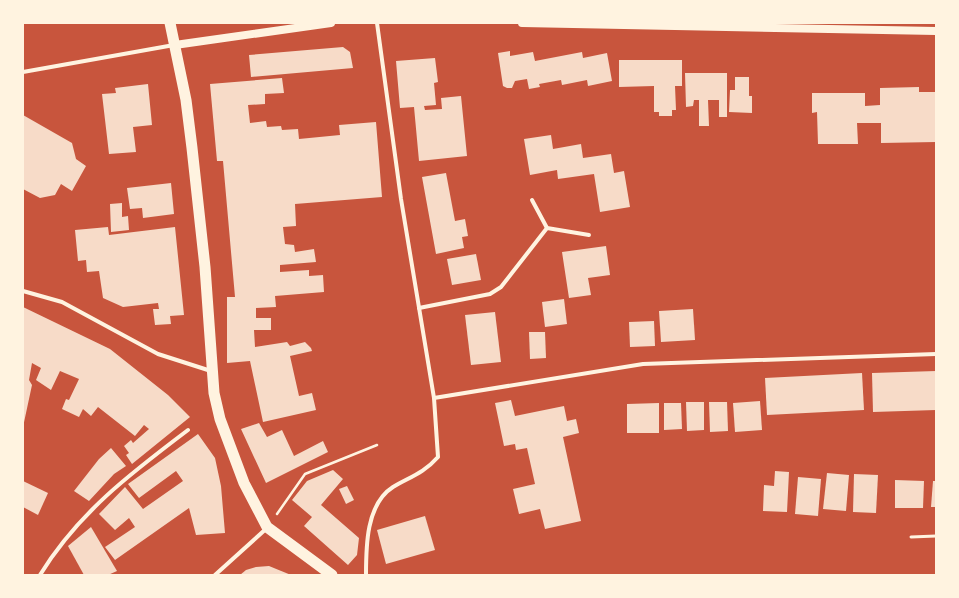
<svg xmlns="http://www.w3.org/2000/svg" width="959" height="598" viewBox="0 0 959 598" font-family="'Space Grotesk',sans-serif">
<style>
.building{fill:#f7dbc8}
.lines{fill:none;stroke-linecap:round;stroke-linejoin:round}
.path{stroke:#fff3e0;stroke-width:2.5}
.service{stroke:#fff3e0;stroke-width:3}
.minor{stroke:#fff3e0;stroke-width:4}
.secondary{stroke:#fff3e0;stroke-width:8}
.trunk{stroke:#fff3e0;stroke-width:11}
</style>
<rect width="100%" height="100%" fill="#c8553d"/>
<g class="building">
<polygon points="343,47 350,52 353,68 251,77 249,55"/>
<polygon points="510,51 510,56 533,52 535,61 582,52 583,58 607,53 612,81 588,86 587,80 562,85 561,80 539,84 540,87 529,89 527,79 515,81 512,88 507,88 503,86 498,53"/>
<polygon points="435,58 438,82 434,83 436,105 424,106 425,110 442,109 441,98 461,96 467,156 419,161 414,107 400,108 396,61"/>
<polygon points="619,60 682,60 682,86 675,86 676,110 672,110 672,116 659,116 659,112 654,112 654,86 619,87"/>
<polygon points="685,73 727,73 727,117 719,117 719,100 708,100 709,126 699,126 699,100 694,100 693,106 686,107"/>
<polygon points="735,77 749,77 749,96 752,96 752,113 729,112 730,90 735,90"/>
<polygon points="282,78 284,93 265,94 265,104 248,105 250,123 266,121 267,127 281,126 282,130 298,129 299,139 340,135 339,125 376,122 382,197 295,204 296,226 283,227 285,244 294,245 295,252 314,249 316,262 280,265 280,272 309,270 309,276 323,275 324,292 275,296 276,307 256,308 256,318 271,318 271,330 254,330 255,347 287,342 290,346 305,342 311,348 312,351 290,356 299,396 312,393 316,410 263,422 250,361 227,363 227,297 235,297 223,161 217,161 210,84"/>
<polygon points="148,84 152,125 133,127 136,152 109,154 102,94 116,93 115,88"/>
<polygon points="919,87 919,92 936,92 936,142 881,143 881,123 857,123 858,144 818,144 817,112 812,113 812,93 865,93 865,106 880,105 880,88"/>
<polygon points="23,115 72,143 76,159 86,166 72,191 61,184 55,195 40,198 23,189"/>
<polygon points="551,135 553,149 581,144 583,158 611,154 614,173 624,171 630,207 600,212 594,174 558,179 557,170 530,175 524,139"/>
<polygon points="446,173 455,221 465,219 468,236 462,237 464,248 436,254 422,177"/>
<polygon points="171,183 174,214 143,218 142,208 130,209 127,188"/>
<polygon points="122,203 122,217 128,216 129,230 111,232 110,204"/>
<polygon points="108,227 109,235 175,227 184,315 170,316 171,324 155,325 153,309 159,309 158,303 123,307 103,298 99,271 87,272 86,260 78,261 75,230"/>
<polygon points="606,246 610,275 588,278 591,295 569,298 562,252"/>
<polygon points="476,254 481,280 452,285 447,259"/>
<polygon points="564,299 567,324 545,327 542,302"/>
<polygon points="23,307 110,349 168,395 190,417 132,464 126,455 129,453 124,446 131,440 133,443 149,429 144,425 135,436 98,407 91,416 83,409 79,417 62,409 66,399 69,400 79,379 60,371 51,390 36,380 41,368 32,363 29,380 32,385 23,427"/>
<polygon points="693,309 695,340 661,342 659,311"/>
<polygon points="495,312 501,362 471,365 465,315"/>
<polygon points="654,321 655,346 630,347 629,322"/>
<polygon points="529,332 545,332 546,358 530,359"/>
<polygon points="936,371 936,410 873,412 872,373"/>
<polygon points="862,373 864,410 767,415 765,378"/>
<polygon points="511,400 515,416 564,406 567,421 576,419 579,433 563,437 581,521 545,529 540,509 519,514 513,489 535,484 527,448 516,450 515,444 504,446 495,403"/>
<polygon points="760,401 762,430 735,432 733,403"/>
<polygon points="686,402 704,402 704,430 687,431"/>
<polygon points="709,402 727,402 728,431 710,432"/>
<polygon points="659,403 659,433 627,433 627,404"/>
<polygon points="664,403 681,403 682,429 664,430"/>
<polygon points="259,423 267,437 282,430 294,456 323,441 328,452 266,483 241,429"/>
<polygon points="198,434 215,458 221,486 225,533 196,535 189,508 115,560 105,547 135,527 129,518 115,530 99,514 125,487 143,509 183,481 176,471 139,498 128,484"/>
<polygon points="111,448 126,466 114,474 89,501 74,491 99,459"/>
<polygon points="333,470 343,479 321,505 359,538 357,555 348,565 304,526 312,517 292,500 307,481"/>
<polygon points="775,471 789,472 787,512 763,511 764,485 774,486"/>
<polygon points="827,473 849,475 846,511 823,509"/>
<polygon points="854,474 878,475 876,513 853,512"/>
<polygon points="798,477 821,479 818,516 795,514"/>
<polygon points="895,480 924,481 923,508 895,508"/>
<polygon points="23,481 48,493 38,515 23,507"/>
<polygon points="933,481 936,481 936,507 931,507"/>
<polygon points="347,486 354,500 346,504 339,489"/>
<polygon points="425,516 435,550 386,564 377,530"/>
<polygon points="91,527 117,571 108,575 84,575 68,546"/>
<polygon points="269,566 291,575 240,575 246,570 256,567"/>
</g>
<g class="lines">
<polyline class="path" points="277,514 305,474 377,445"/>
<polyline class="service" points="911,537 936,536"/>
<g class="minor">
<polyline points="23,72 174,45"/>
<polyline points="532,200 547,228 589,235"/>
<polyline points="23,291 62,302 158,354 211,371"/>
<polyline points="419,308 490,294 501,287 547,228"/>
<polyline points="434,398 643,364 936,354"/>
<path d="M40 575C78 513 131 473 188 430"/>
<polyline points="215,575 267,528"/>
<path d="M366 575C366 547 366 504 393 487 410 477 424 473 438 457L434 398 401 199 377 23"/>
</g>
<g class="secondary">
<polyline points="522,23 936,31"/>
<polyline points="175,45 331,23"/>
</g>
<polyline class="trunk" points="170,23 186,100 192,148 205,267 214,393 220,419 244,483 267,527 332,575"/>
</g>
<rect width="959" height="598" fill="none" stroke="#fff3e0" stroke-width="48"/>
</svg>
